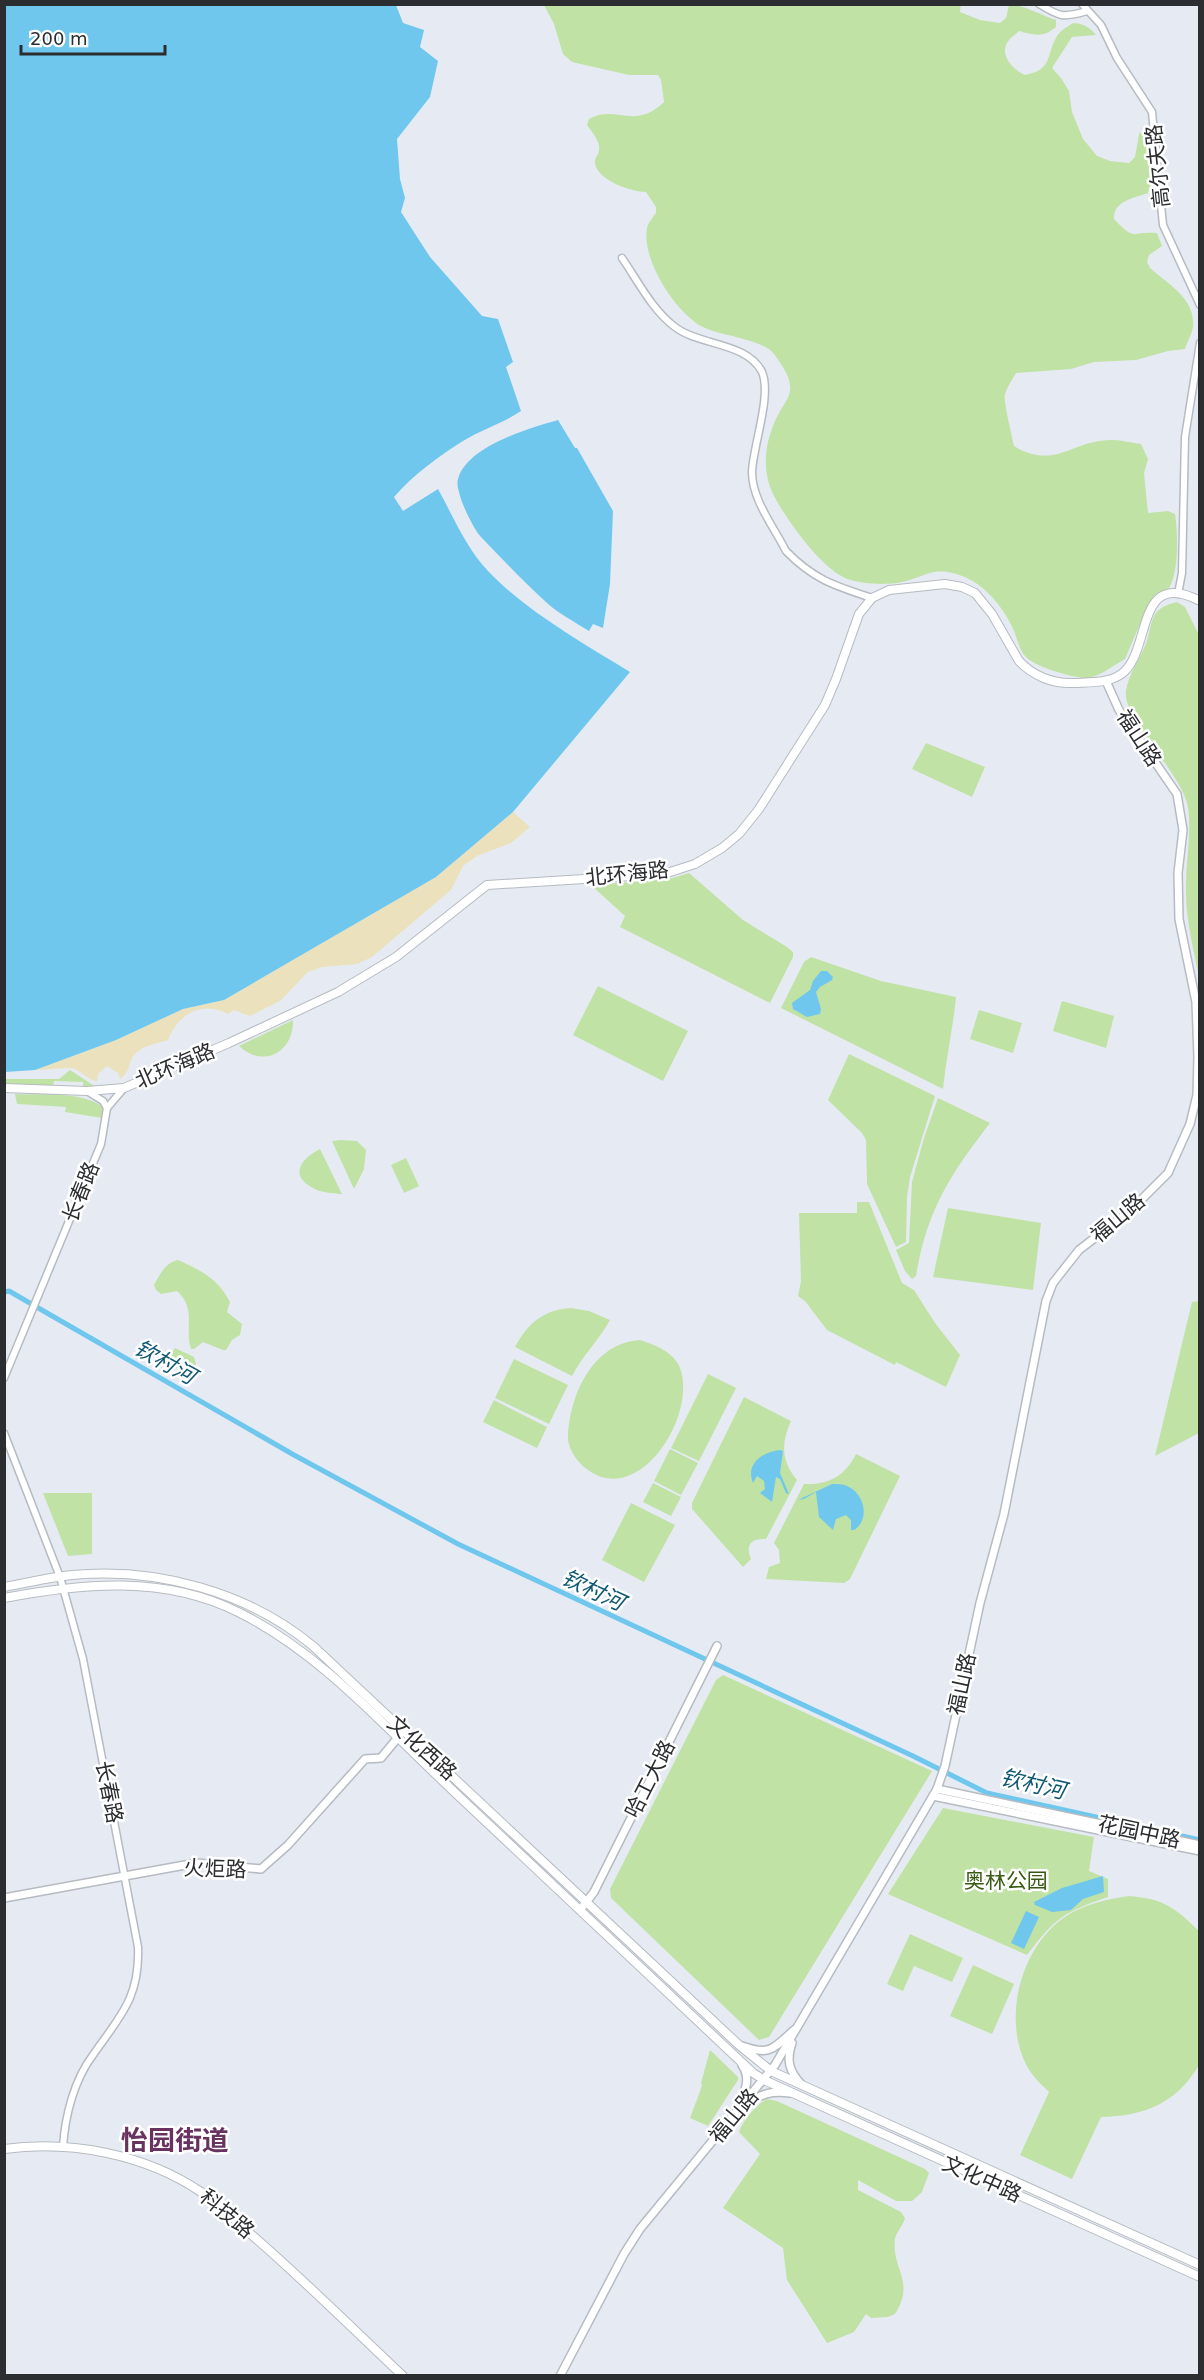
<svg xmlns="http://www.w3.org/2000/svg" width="1204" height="2380" viewBox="0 0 1204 2380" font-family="'DejaVu Sans','Noto Sans SC',sans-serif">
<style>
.green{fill:#c0e2a5}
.sand{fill:#ebe1bc}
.water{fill:#6fc7ed}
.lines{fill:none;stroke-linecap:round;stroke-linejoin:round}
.canal{stroke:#6fc7ed;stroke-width:5}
.tertiary-casing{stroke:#b6bbc2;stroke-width:9}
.secondary-casing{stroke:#b6bbc2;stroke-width:10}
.primary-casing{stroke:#b6bbc2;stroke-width:10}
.tertiary{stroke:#fff;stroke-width:6}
.secondary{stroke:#fff;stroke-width:7}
.primary{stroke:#fff;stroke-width:8}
.labels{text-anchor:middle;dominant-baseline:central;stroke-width:5;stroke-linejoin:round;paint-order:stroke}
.street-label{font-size:21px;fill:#2c2d30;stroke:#fff}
.park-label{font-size:21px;fill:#395a13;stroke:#fff}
.water-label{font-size:22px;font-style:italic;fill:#0f5872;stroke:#fff}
.district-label{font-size:27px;font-weight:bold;fill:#693361;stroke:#fff}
</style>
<rect width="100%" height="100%" fill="#e6ebf3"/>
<g class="green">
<path d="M961 4 960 12 980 20 1000 23 1006 18 1009 5C1025 5 1040 15 1056 20V27C1043 38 1034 35 1019 31 1015 35 1008 39 1006 45 1001 58 1015 71 1025 75 1054 69 1045 56 1057 36 1061 30 1067 27 1073 23 1082 23 1090 27 1096 35L1072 37 1052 68 1061 78 1069 91 1072 112 1083 139 1097 156 1110 161 1129 163 1135 157 1139 134 1144 130 1148 136 1150 186 1148 193C1134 198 1113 201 1114 219 1136 242 1130 231 1157 233L1162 246 1149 255 1147 262 1150 268C1168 284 1196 299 1193 327 1192 334 1187 342 1185 349L1168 351 1136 360 1094 362 1071 369 1016 373C1012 380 1007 387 1005 394 1003 401 1012 435 1014 446 1055 471 1073 439 1113 440 1122 440 1132 443 1141 444L1148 459 1144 473 1148 513 1168 511 1175 514C1178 533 1180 579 1165 593 1160 597 1153 597 1149 603L1125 659C1114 665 1101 676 1088 678 1076 679 1032 666 1025 656 1020 650 1017 639 1014 631 1005 610 988 588 967 578 932 563 927 578 897 583 881 585 857 584 843 577 819 565 785 518 773 494 761 468 765 440 778 415 781 408 789 399 790 391 792 378 781 364 774 354 763 339 720 336 703 327 676 314 641 259 647 228 648 223 653 217 656 213V207L646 192C631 192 597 180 595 163 594 158 599 155 599 150 601 142 591 131 587 125L589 119C616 104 634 131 664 102L661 80 658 75H629L572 62 563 54 554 24 544 5Z"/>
<path d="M1177 602 1185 607 1199 635V978C1194 950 1186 922 1186 893 1185 864 1192 835 1188 807 1182 773 1122 719 1126 691 1128 674 1141 658 1147 641 1153 619 1151 608 1177 602Z"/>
<polygon points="926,743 985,767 972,797 912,769"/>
<polygon points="689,873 743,920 787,947 793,952 793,957 770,1003 620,927 625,916 591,885 669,879"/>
<path d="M811 957 881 981 956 997C953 1029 946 1058 943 1089L781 1008 804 962Z"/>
<polygon points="598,986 688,1031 663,1081 573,1035"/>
<polygon points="1062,1001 1114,1016 1106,1048 1053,1031"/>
<polygon points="979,1010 1022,1023 1013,1053 970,1039"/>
<path d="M293 1020C294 1052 263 1069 239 1046Z"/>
<polygon points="849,1054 935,1096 910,1177 907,1197 906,1242 896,1247 867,1184 866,1140 862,1133 828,1100"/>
<polygon points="70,1070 96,1087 83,1086 83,1082 54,1081 53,1086 5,1084 4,1079 59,1079"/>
<path d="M15 1094C41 1095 79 1091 102 1106V1118L65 1112 66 1107 17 1104Z"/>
<path d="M938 1098 990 1123C950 1175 927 1210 916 1276L912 1279 905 1271 896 1250 909 1243 912 1182 924 1138Z"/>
<polygon points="341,1140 357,1141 366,1150 364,1169 354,1189 332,1141"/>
<path d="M320 1149 342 1194C332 1193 321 1193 313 1188 288 1175 302 1158 320 1149Z"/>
<polygon points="406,1158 419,1186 404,1193 391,1165"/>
<polygon points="857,1202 869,1202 902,1283 914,1290 935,1323 960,1355 946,1387 896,1362 895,1365 889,1362 827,1330 805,1301 798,1296 801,1281 799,1213 857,1213"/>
<polygon points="948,1208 1041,1223 1033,1290 933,1277"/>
<path d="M178 1260C202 1271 217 1278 230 1302L227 1312 242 1324 240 1335 232 1340 226 1350H223L203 1342 194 1349H191C184 1327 197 1309 177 1291L161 1294 156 1290 154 1285C160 1274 165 1263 178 1260Z"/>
<polygon points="1199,1301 1199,1433 1155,1456 1192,1302"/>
<path d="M571 1308 589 1311 610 1320C599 1340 583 1355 572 1376L515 1347C528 1323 543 1310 571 1308Z"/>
<path d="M640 1340C655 1345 674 1352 680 1368 698 1416 637 1512 584 1467 576 1460 567 1447 568 1436 570 1394 593 1343 640 1340Z"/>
<polygon points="175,1348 194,1357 196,1364 194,1370 169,1367 166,1361"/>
<polygon points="514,1359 568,1385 549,1424 495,1398"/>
<polygon points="708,1374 736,1388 699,1461 671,1448"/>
<path d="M744 1397 791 1421C781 1443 781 1461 797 1480L766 1539C751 1538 745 1545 751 1559L743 1567 692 1509V1503Z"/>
<polygon points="494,1400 547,1427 537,1448 483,1422"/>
<polygon points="670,1449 698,1463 681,1495 654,1481"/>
<path d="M856 1454 900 1476 850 1579 844 1583 766 1579 769 1567 780 1563 779 1550 774 1543 804 1484C829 1485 845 1476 856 1454Z"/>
<polygon points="653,1483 681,1497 671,1516 643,1502"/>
<polygon points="43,1493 92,1493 92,1554 68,1556"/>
<polygon points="631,1503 675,1525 644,1582 602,1560"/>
<polygon points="723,1675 932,1771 769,2037 759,2040 611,1898 610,1889 716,1680"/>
<path d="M943 1808 1094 1837 1089 1871 1108 1879V1897C1064 1912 1055 1918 1027 1955L888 1894Z"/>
<path d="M1129 1896C1164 1899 1174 1907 1199 1931V2065C1176 2104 1144 2116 1101 2117L1072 2179 1020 2155 1049 2092C1042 2085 1033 2077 1028 2068 1000 2018 1022 1941 1071 1913 1090 1903 1108 1899 1129 1896Z"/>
<polygon points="910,1934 963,1958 952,1982 914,1966 903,1991 887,1984"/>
<polygon points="973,1965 1014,1984 992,2034 950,2016"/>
<polygon points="710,2050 738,2077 738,2080 708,2126 690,2118 702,2086 701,2083"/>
<path d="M767 2099 777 2101 925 2169 929 2173 922 2192 912 2201H896L858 2180V2190L901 2212 905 2218C903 2226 896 2232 895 2239 891 2269 916 2281 895 2314L888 2317 871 2318 866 2314 854 2332 827 2343 787 2280 783 2248 723 2208 760 2154 739 2132C743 2120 756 2105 767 2099Z"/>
</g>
<path class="sand" d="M513 812 530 827 511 843 477 856 463 866 451 890 372 957 357 964 322 967 308 972 280 1001 250 1016 234 1010 228 1014C202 1000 178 1014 168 1040 156 1044 139 1046 132 1058 128 1067 129 1073 120 1079L118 1073 107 1066 98 1074 97 1082C89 1079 82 1073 75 1069 69 1067 44 1070 35 1070L116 1040 183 1009 224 1000 436 877Z"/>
<g class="water">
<path d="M5 4 396 5 403 23 424 30 420 47 438 61 430 97 397 139 400 179 405 198 401 212 430 257 482 316 498 319 513 362 506 367 521 411C502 424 482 429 463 441 439 456 413 475 394 497L403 511 438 489C453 516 466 548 488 571 526 611 583 643 630 672L513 812 436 877 224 1000 183 1009 116 1040 35 1070 5 1072Z"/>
<path d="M558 420 575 448H577L613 511 610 584 603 628 593 624 589 631C575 622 559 614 547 603 524 582 502 559 481 537 473 529 454 490 458 479 467 446 530 428 558 420Z"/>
<polygon points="821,971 827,971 833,977 832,980 820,987 816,992 821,1009 820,1014 807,1017 793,1009 792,1003 810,990 813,981"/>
<path d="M780 1450 783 1451 780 1473 789 1494 786 1493 780 1479 776 1477 772 1502 760 1493 765 1489 764 1481 757 1476 753 1483C745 1463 763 1452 780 1450Z"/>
<path d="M832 1484C837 1484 843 1484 847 1486 864 1493 871 1519 854 1530H851V1520L846 1515 836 1519 833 1530 819 1517 816 1492 804 1499 798 1500Z"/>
<polygon points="1103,1876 1104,1892 1083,1899 1071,1910 1052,1912 1035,1905 1034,1902 1062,1888"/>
<polygon points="1026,1911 1039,1917 1024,1949 1011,1943"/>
</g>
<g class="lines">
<polyline class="canal" points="4,1292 9,1291 47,1313 294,1455 458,1544 913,1756 987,1793 1200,1840"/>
<defs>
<g id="tertiary">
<path d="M1039 4C1060 17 1063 18 1087 11"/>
<polyline points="1082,4 1101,25 1117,58 1152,112 1163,225 1200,305"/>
<path d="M622 258C638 281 652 310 675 327 700 346 747 342 762 372 772 395 753 446 752 472 752 500 774 527 786 551 814 580 836 586 872 598"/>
<polyline points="1178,594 1182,573 1185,437 1200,343"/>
<polyline points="87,1091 103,1101 107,1108"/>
<polyline points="4,1378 101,1144 107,1108 124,1088"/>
<path d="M4 1433 60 1577 83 1659 138 1947C140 1998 120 2016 93 2055 74 2080 65 2116 63 2147"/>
</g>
<g id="secondary">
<polyline points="937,1789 1200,1845"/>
<polyline points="933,1796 1200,1851"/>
<polyline points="4,1898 196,1863 261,1869 288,1845 365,1759 381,1758 400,1735"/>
<polyline points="580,1910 594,1892 717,1646"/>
<path d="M792 2043C786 2060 789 2071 801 2084"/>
<path d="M742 2046C770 2056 773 2049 794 2030"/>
<path d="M747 2104C762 2093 772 2091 790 2093"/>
<path d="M738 2107C744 2093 752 2079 742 2065"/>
<polyline points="560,2376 624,2254 640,2229 775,2065 937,1789 945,1766 980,1603 1004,1514 1046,1301 1053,1283 1079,1250 1131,1210 1168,1173 1190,1124 1197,1095 1198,1057 1196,1002 1179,919 1178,873 1183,830 1177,794 1119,710 1106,681"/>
</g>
<g id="primary">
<path d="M4 1088 87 1091 124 1088 229 1043 338 992 396 957 487 885 664 874 695 864 722 848 739 834 759 809 825 705 836 679 859 614 872 598 889 590 945 584 962 587 975 593 992 614 1019 661C1033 676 1053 684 1073 683 1089 682 1112 684 1125 671 1151 645 1137 568 1200 601"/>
<path d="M4 1587C27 1583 50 1577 72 1575 157 1567 248 1592 313 1646L739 2045 771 2071 1200 2265"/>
<path d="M4 1598C83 1583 164 1575 238 1612 319 1652 381 1723 446 1784 548 1881 651 1977 753 2073L764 2080 1200 2277"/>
<path d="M4 2149C70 2140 145 2154 201 2192 220 2204 236 2221 253 2236 305 2281 353 2329 403 2376"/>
</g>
</defs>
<use href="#tertiary" class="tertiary-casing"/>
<use href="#secondary" class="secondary-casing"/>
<use href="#primary" class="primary-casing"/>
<use href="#tertiary" class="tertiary"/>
<use href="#secondary" class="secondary"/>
<use href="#primary" class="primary"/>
</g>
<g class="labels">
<g class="street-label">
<text transform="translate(1158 166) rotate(-96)">高尔夫路</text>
<text transform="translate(1139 738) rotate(57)">福山路</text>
<text transform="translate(627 874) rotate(-6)">北环海路</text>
<text transform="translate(175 1066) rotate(-23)">北环海路</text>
<text transform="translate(81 1192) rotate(-68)">长春路</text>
<text transform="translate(1118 1218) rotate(-40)">福山路</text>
<text transform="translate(962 1684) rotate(-78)">福山路</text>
<text transform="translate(422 1748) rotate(42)">文化西路</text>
<text transform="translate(650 1779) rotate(-63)">哈工大路</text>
<text transform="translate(109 1792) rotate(79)">长春路</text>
<text transform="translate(1139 1832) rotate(12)">花园中路</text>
<text transform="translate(215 1869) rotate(2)">火炬路</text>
<text transform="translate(734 2116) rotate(-50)">福山路</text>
<text transform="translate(982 2179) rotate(24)">文化中路</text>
<text transform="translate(227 2214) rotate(40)">科技路</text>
</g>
<g class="park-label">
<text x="1006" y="1881">奥林公园</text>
</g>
<g class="water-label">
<text transform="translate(165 1362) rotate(29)">钦村河</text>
<text transform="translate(593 1590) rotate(25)">钦村河</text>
<text transform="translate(1033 1784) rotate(13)">钦村河</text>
</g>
<g class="district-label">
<text x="175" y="2140">怡园街道</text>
</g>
</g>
<rect width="1204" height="2380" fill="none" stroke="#2c2d30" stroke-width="12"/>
<path d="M21 45v9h144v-9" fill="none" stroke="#2c2d30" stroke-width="3"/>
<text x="30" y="45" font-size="18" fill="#2c2d30" stroke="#ffffff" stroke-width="4.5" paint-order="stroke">200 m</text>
</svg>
